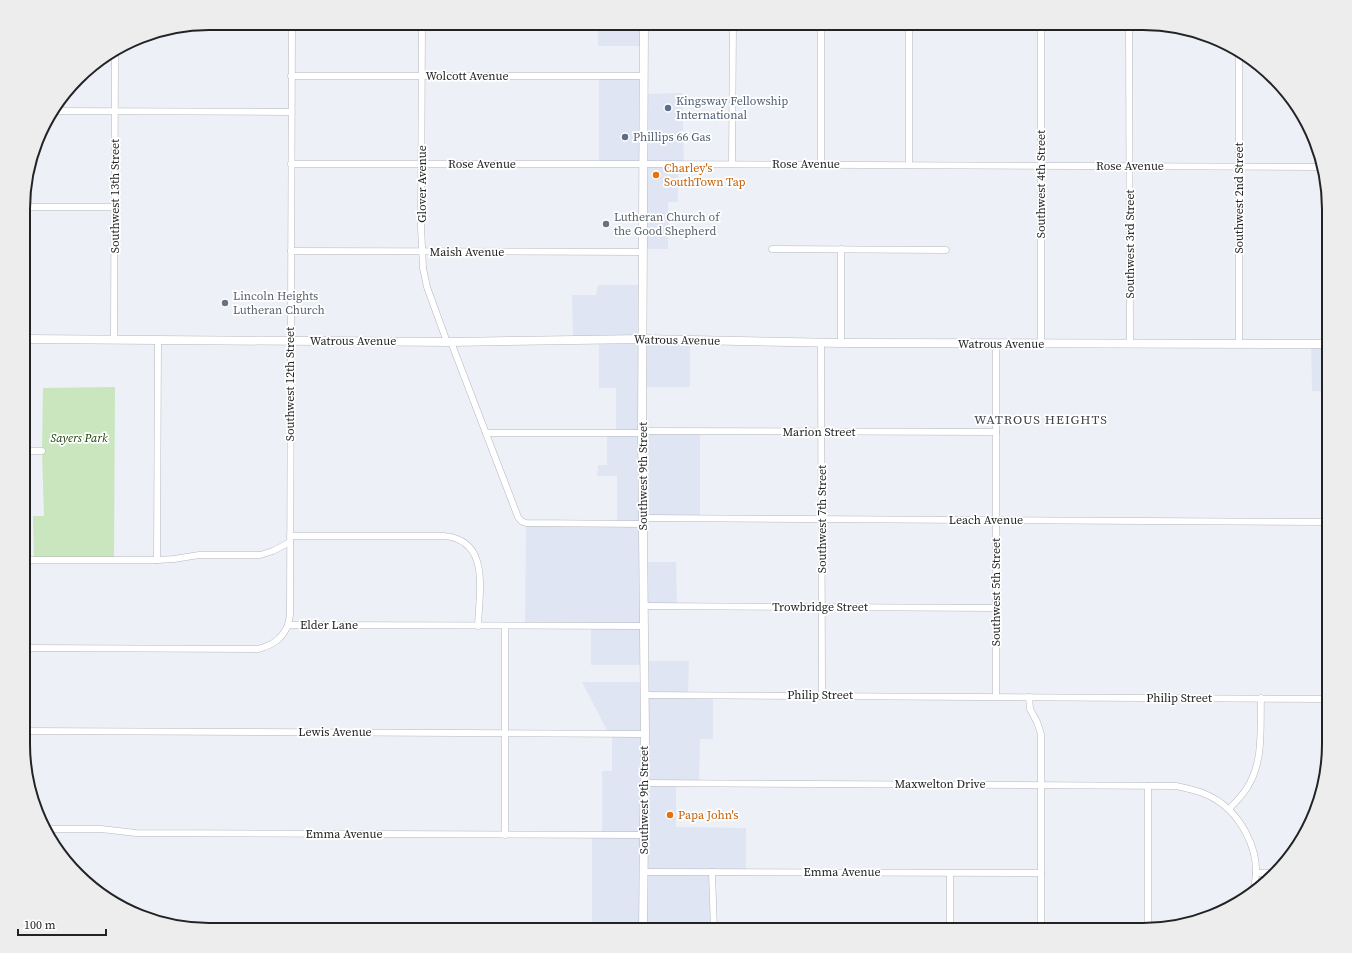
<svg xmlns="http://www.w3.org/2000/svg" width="1352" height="953" viewBox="0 0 1352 953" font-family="'Source Serif 4',serif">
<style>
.built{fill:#dfe5f3}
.green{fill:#c9e6bf}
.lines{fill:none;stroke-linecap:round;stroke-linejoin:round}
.street-casing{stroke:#b6b8bf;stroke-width:7}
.secondary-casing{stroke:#b6b8bf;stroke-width:9}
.street{stroke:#fff;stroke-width:6}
.secondary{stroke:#fff;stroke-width:8}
.service-dot{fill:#5c6f8a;stroke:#fff;stroke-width:1.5}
.food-dot{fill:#e8710a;stroke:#fff;stroke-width:1.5}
.worship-dot{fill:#6b7280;stroke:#fff;stroke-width:1.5}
.labels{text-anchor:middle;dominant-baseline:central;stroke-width:3.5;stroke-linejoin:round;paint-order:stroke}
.street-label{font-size:12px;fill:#222325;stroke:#fff}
.service-label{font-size:12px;fill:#4e5e75;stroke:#fff;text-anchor:start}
.food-label{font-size:12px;fill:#c56008;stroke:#fff;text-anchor:start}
.worship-label{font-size:12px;fill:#5b616d;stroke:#fff;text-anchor:start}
.park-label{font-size:12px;font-style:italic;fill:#164000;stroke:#fff}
.neighbourhood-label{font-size:13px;letter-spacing:1px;fill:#414349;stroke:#fff}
.rim{fill:none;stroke:#222325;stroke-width:2}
</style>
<rect width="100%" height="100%" fill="#edf0f6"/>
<g class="built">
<rect x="598" y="23" width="46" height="23"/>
<polygon points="599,76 643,76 644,94 682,93 684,164 678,164 678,202 668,202 668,249 643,249 643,164 599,164"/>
<polygon points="598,285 643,285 643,339 690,340 690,387 643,387 642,431 700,431 700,519 643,518 643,562 676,562 677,607 644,606 644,661 689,661 688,695 713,695 713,739 700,739 699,783 676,783 676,827 746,828 746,872 713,872 714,930 592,930 592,835 602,835 602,771 612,771 612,734 609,734 582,682 644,682 644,665 591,665 591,627 525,626 526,523 617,523 617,476 597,476 598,465 607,465 607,433 616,433 616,388 599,388 599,340 573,340 572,295 596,295"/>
<polygon points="1311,344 1329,344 1329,392 1312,391"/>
</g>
<polygon class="green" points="115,387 114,560 34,560 33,516 44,516 42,451 43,388"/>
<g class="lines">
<defs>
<g id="street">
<polyline points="422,23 421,227 423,268 427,287 447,342"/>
<polyline points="821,23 821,164"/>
<polyline points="909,23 909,165"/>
<polyline points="1129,23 1130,344"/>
<polyline points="291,76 643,76"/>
<polyline points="54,111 291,112"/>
<polyline points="291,164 643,164 1321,167"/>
<polyline points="732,164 733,23"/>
<polyline points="25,207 114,207"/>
<polyline points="772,249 946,250"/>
<polyline points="841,249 841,343"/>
<polyline points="291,251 643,252"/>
<polyline points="114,340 115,51"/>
<polyline points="451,342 518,517 521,521 526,523 643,524"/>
<polyline points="821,343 822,695"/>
<polyline points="1041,344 1041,23"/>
<polyline points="1239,344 1239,51"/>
<polyline points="642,431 996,432"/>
<polyline points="486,433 642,433"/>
<polyline points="25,451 42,451"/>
<polyline points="643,518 1329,522"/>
<path d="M290 536H444C491 540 479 592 478 626"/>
<polyline points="25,560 157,560 174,559 199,555 260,555 273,551 290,542"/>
<polyline points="157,560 158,340"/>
<polyline points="644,606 996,608"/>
<polyline points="288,625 290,615 292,23"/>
<path d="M25 648 258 649C273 645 282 639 288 625L644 626"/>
<polyline points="644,695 1329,699"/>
<polyline points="996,696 996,344"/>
<polyline points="1029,697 1030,709 1037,722 1041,734 1041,930"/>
<polyline points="25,731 645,734"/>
<polyline points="26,731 27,560"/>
<path d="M644 783 1176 786C1186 788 1196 790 1205 794 1239 808 1263 851 1254 887"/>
<polyline points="1148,786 1148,929"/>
<path d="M1229 809C1235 803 1242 796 1247 788 1264 761 1260 729 1261 698"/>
<polyline points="45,829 101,829 136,833 644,835"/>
<polyline points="505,835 505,626"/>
<polyline points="644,872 1041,873"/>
<polyline points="712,872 714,930"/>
<polyline points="950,873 950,930"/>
<polyline points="1256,873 1272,873"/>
</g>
<g id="secondary">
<polyline points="25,339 451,342 643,339 841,343 1329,344"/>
<polyline points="643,930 645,734 642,431 644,23"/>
</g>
</defs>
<use href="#street" class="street-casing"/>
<use href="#secondary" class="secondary-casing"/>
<use href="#street" class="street"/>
<use href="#secondary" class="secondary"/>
</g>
<g class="service-dot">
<circle cx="668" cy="108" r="4"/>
<circle cx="625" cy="137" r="4"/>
</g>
<g class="food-dot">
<circle cx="656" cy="175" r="4"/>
<circle cx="670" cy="815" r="4"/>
</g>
<g class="worship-dot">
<circle cx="606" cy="224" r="4"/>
<circle cx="225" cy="303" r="4"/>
</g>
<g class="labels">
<g class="street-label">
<text x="467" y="76">Wolcott Avenue</text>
<text x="482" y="164">Rose Avenue</text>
<text x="806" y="164">Rose Avenue</text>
<text x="1130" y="166">Rose Avenue</text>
<text transform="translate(422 184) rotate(-90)">Glover Avenue</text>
<text transform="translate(1041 184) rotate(-90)">Southwest 4th Street</text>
<text transform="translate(115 196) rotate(-90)">Southwest 13th Street</text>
<text transform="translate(1239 198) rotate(-90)">Southwest 2nd Street</text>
<text transform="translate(1130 244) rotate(-90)">Southwest 3rd Street</text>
<text x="467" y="252">Maish Avenue</text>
<text transform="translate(677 340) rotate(1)">Watrous Avenue</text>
<text x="353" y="341">Watrous Avenue</text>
<text x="1001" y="344">Watrous Avenue</text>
<text transform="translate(290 384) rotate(-90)">Southwest 12th Street</text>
<text x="819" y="432">Marion Street</text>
<text transform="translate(643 476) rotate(-90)">Southwest 9th Street</text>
<text transform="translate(822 519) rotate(-90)">Southwest 7th Street</text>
<text x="986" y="520">Leach Avenue</text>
<text transform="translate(996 592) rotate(-90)">Southwest 5th Street</text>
<text x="820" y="607">Trowbridge Street</text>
<text x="329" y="625">Elder Lane</text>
<text x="820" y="695">Philip Street</text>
<text x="1179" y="698">Philip Street</text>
<text x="335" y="732">Lewis Avenue</text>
<text x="940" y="784">Maxwelton Drive</text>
<text transform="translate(644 800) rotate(-90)">Southwest 9th Street</text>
<text x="344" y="834">Emma Avenue</text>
<text x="842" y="872">Emma Avenue</text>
</g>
<g class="service-label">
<text x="676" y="101">Kingsway Fellowship<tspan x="676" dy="14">International</tspan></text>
<text x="633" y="137">Phillips 66 Gas</text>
</g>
<g class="food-label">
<text x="664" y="168">Charley's<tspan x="664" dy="14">SouthTown Tap</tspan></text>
<text x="678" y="815">Papa John's</text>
</g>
<g class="worship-label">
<text x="614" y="217">Lutheran Church of<tspan x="614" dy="14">the Good Shepherd</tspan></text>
<text x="233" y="296">Lincoln Heights<tspan x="233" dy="14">Lutheran Church</tspan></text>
</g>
<g class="park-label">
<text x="79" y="438">Sayers Park</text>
</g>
<g class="neighbourhood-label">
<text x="1041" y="419">WATROUS HEIGHTS</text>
</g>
</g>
<path d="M0 0H1352V953H0ZM209 30H1143A179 179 0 0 1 1322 209V744A179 179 0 0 1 1143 923H209A179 179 0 0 1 30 744V209A179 179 0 0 1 209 30Z" fill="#ededee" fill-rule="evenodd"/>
<path class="rim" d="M209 30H1143A179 179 0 0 1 1322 209V744A179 179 0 0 1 1143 923H209A179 179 0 0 1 30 744V209A179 179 0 0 1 209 30Z"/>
<path d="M18 929v6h88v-6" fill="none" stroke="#222325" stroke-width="2"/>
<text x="24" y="929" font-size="12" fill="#222325" stroke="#ffffff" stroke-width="3" paint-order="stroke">100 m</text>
</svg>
